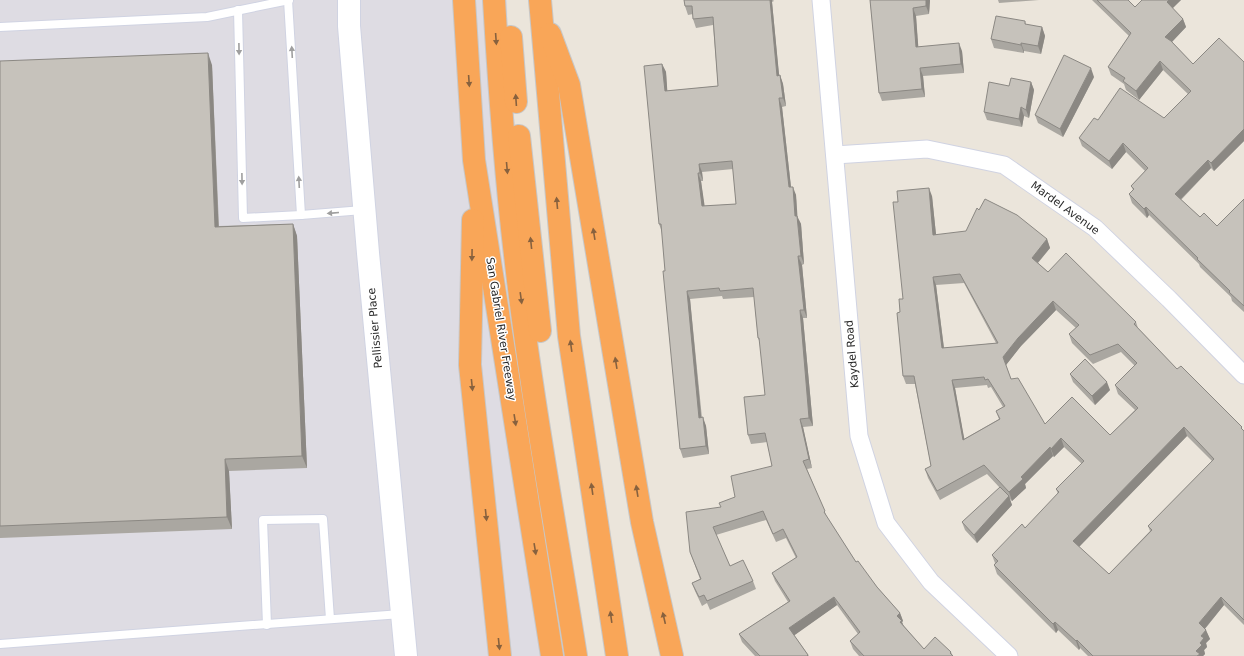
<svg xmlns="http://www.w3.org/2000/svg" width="1244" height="656" viewBox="0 0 1244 656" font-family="'DejaVu Sans',sans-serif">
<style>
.industrial{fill:#dedce3}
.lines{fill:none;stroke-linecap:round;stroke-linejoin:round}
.lane-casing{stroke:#d0d3e2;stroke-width:10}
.street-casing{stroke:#d0d3e2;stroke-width:19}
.secondary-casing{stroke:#d0d3e2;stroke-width:24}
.highway-casing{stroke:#c7c7c7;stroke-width:24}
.lane{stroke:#fff;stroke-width:8}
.street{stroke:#fff;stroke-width:17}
.secondary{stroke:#fff;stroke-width:22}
.highway{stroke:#f9a658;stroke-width:22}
.wall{fill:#aaa7a1;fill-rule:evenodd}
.shaded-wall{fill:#8b8883}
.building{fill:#c6c2bb;stroke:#8b8883;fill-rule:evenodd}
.oneway{fill:#87613e}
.oneway2{fill:#9f9f9f}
.labels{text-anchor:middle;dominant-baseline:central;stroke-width:3;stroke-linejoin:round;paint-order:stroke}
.street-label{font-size:11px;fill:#292929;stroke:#fff}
</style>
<rect width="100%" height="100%" fill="#ebe5db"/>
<polygon class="industrial" points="0,0 507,0 508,49 534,334 582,656 0,656"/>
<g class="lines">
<defs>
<g id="lane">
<polyline points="238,10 243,218 301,215 288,0"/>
<polyline points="0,27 207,17 289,0"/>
<polyline points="301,215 363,210"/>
<polyline points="267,625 263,520 323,519 330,619"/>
<polyline points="0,644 401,614"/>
</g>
<g id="street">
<polyline points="821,0 859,436 886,523 931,582 1009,656"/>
<polyline points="835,155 927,149 1004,165 1095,228 1169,299 1244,375"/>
</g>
<polyline id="secondary" points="349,0 349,26 368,253 406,656"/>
<g id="highway">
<polyline points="464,0 474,160 552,656"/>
<path d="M494 0C499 85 505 170 515 255 530 389 555 522 576 656"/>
<polyline points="540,0 569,336 617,656"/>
<polyline points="550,34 569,85 642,522 672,656"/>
<polyline points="511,37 516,102"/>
<polyline points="519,136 540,331"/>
<polyline points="473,220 470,365 500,656"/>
</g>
</defs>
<use href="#lane" class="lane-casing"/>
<use href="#street" class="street-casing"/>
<use href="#secondary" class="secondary-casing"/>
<use href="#highway" class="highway-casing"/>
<use href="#lane" class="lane"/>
<use href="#street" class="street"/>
<use href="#secondary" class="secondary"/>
<use href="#highway" class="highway"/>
</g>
<g class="wall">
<path d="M684 0H773L774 1 772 2 779 76 780 75 783 84 786 106 782 107 791 187 796 195 797 216 801 224 804 264 802 265 807 318H803L813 426 803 427 812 468 807 469 827 517 856 562 877 587 900 613 903 621 902 622 903 625 924 649 951 652 953 656H859L853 649 850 641 858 634 837 605 794 635 809 656H755L742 642 739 634 788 602 775 581 772 573 796 558 786 538 776 542 766 520 716 535 730 566 753 581 756 589 710 610 707 603 702 606 695 591 692 583 700 579 690 552 721 507 735 497 772 466 767 442 751 444 748 435 765 395 760 343 758 338 754 297 723 299 722 296 690 299 702 418 706 426 709 454 683 458 680 449 662 232 659 224 662 64 666 72 667 91 718 86 713 25 696 28 693 19V14L688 15 685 6ZM733 169 736 204 704 206 701 181H703L702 172Z"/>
<polygon points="870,0 930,0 929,14 916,16 918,47 962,51 964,73 923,76 925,97 882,101 879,93"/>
<polygon points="998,0 1039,0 999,3"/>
<polygon points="1092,0 1128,0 1135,7 1181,0 1172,8 1183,19 1186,27 1172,42 1193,64 1244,62 1244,141 1214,171 1211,168 1181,200 1200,217 1217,226 1244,199 1244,312 1232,301 1231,297 1200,267 1199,264 1149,215 1147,218 1132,203 1129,194 1133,190 1131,186 1145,171 1126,152 1112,169 1082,146 1079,138 1098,120 1164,118 1188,94 1163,70 1139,100 1126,90 1124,84 1111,75 1108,67 1129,36"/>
<polygon points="1025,21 1026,25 1042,27 1045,36 1041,54 1024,51 1024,53 994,48 991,39"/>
<polygon points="0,61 212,65 219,226 293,224 297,236 307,468 229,471 232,529 0,538"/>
<polygon points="1094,77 1063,137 1038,123 1035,115"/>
<polygon points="1031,82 1034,90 1029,118 1024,116 1022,127 987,120 984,112 1009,86"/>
<path d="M932 196 936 235 1047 239 1050 248 1038 263 1048 272 1136 322 1138 328 1177 369 1244 431V625L1224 605 1205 629 1210 639 1206 643 1207 647 1204 650 1205 654 1203 656H1088L1080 648 1079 650 1058 630 1056 633 997 574 994 565 995 563 992 555 1025 528 1058 494 1056 489 1082 464 1064 447 1054 457 1053 456 1025 484 1026 488 1012 501 1009 498 1012 505 977 543 965 530 962 522 1000 488 987 474 940 500 928 478 925 469 931 466 915 384H906L903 376 900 312 903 299 898 202ZM964 283 996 343 944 348 936 285ZM1056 310 1076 328 1069 334 1072 343 1093 364 1121 352 1135 366 1115 385 1118 394 1135 410 1110 435 1045 424 1011 379 1006 365 1021 346ZM987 385 988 388 991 387 1003 407 996 411 999 419 964 439 955 388ZM1187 436 1212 461 1148 526 1150 531 1109 574 1079 547Z"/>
<polygon points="1070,374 1110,390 1095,405 1073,382"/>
</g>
<g class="shaded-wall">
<polygon points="770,0 772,0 772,2 780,84 777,76"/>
<polygon points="926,0 930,0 929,14 926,6"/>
<polygon points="1169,0 1181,0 1170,11 1167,2"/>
<polygon points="913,8 916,16 919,56 916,47"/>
<polygon points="1183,19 1186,27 1168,46 1165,37"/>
<polygon points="1042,27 1045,36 1041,54 1038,46"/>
<polygon points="959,43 962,51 964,73 961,64"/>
<polygon points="1021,43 1024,51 1024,53 1021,45"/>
<polygon points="208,53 212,65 219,239 215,227"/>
<polygon points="1160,61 1163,70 1139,100 1136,91"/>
<polygon points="662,64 666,72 668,100 665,91"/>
<polygon points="920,68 923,76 925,97 922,89"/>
<polygon points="1091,68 1094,77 1063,137 1060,129"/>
<polygon points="780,75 783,84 786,106 783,98"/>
<polygon points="1031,82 1034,90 1029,118 1026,110"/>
<polygon points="779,98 782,107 792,196 789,187"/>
<polygon points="1021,107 1024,116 1022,127 1019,119"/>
<polygon points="1244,129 1244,141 1214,171 1211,163"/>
<polygon points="1123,143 1126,152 1112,169 1109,161"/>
<polygon points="1208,160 1211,168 1178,202 1175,194"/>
<polygon points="699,164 702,172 703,181 700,173"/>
<polygon points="698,173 701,181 706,215 702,206"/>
<polygon points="793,187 796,195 798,224 795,216"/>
<polygon points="929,188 932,196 937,244 933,235"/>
<polygon points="1146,207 1149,215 1147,218 1144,209"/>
<polygon points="797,216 801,224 804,264 801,256"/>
<polygon points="293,224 297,236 307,468 302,456"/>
<polygon points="1047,239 1050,248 1035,266 1032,258"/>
<polygon points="798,256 802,265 807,318 804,310"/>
<polygon points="933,277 936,285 945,357 942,348"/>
<polygon points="687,291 690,299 702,426 699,418"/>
<polygon points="1053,301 1056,310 1021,346 1006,365 1003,357 1018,338"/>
<polygon points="800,310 803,318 813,426 809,418"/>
<polygon points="952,380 955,388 966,448 963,440"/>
<polygon points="1107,382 1110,390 1095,405 1092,396"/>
<polygon points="703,417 706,426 709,454 706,446"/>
<polygon points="800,419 803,427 812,468 809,459"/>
<polygon points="1184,427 1187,436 1076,550 1073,541"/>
<polygon points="1061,438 1064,447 1054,457 1051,449"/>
<polygon points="1050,447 1053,456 1025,484 1026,488 1012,501 1009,492 1021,477"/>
<polygon points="225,459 229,471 232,529 227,517"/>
<polygon points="1009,496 1012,505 977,543 974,535"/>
<polygon points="834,597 837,605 792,637 789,628"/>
<polygon points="1221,597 1224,605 1202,632 1199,623"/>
<polygon points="900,613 903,621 902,622 905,629 897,616"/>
<polygon points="1055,622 1058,630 1056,633 1053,624"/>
<polygon points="1206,630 1210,639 1206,643 1207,647 1204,650 1205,654 1203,656 1197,656 1196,651 1200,643 1201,636"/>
<polygon points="1077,640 1080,648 1079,650 1076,641"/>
</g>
<g class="building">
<path d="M684 0H770L777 76 780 75 783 98H779L789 187H793L795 216H797L801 256H798L804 310H800L809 418 800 419 809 459 803 461 825 511 824 512 856 562 858 561 877 587 900 613 897 616 902 621 900 622 924 649 935 637 951 652 950 653 953 656H864L850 641 860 632 834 597 789 628 808 655 807 656H760L739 634 790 601 772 573 797 557 783 529 773 534 763 511 713 527 730 566 743 560 753 581 707 601 704 595 699 597 692 583 701 579 690 552 686 512 721 507 719 503 735 497 731 476 772 466 765 433 748 435 744 397 765 395 759 338H758L753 288 720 291 719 288 687 291 699 418 703 417 706 446 680 449 663 271H665L661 224H659L644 66 662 64 665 91 718 86 713 17 693 19 692 6H685ZM732 161 736 204 702 206 698 173H700L699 164Z"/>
<polygon points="870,0 926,0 926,6 913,8 916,47 959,43 961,64 920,68 922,89 879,93"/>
<polygon points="1097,0 1128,0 1135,7 1142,0 1169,0 1167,2 1183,19 1165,37 1171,41 1193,64 1219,38 1244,62 1244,129 1211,163 1208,160 1175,194 1200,217 1204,213 1217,226 1244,199 1244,306 1229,292 1230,291 1197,259 1198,258 1146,207 1144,209 1129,194 1134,189 1131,186 1148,168 1123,143 1109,161 1079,138 1094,118 1098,120 1120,88 1164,118 1191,91 1160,61 1136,91 1123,81 1125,78 1108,67 1131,33"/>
<polygon points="996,16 1025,21 1025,24 1042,27 1038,46 1021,43 1021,45 991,39"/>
<polygon points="208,53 215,227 293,224 302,456 225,459 227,517 0,526 0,61"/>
<polygon points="1064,55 1091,68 1060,129 1035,115"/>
<polygon points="1011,78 1031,82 1026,110 1021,107 1019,119 984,112 989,82 1009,86"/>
<path d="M929 188 933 235 966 231 977 208 979 210 985 199 1017 215 1047 239 1032 258 1048 272 1066 253 1136 322 1134 324 1177 369 1181 366 1242 427 1241 428 1244 431V620L1221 597 1199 623 1206 630 1201 636 1204 638 1200 643 1202 645 1196 651 1200 654 1197 656H1093L1077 640 1076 641 1055 622 1053 624 994 565 998 561 992 555 1022 524 1025 528 1059 492 1056 489 1084 461 1061 438 1051 449 1050 447 1021 477 1023 479 1009 492 984 465 937 491 925 469 931 466 914 376H903L897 313 900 312 899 299H903L893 202H898L897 191ZM960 274 998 343 942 348 933 277ZM1053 301 1079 325 1069 334 1090 355 1118 344 1137 363 1115 385 1138 408 1110 435 1072 397 1045 424 1018 378 1011 379 1003 357 1018 338ZM984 377 985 380 988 379 1005 406 996 411 1000 419 963 440 952 380ZM1184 427 1214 459 1148 526 1152 530 1109 574 1073 541Z"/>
<polygon points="1085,359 1107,382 1092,396 1070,374"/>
<polygon points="1000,487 1009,496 974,535 962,522"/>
</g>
<defs><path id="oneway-solid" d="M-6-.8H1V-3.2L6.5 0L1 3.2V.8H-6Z"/></defs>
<g class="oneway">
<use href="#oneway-solid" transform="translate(496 39) rotate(86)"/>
<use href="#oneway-solid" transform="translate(469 81) rotate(86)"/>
<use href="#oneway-solid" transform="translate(516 100) rotate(-94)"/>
<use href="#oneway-solid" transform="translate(507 168) rotate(85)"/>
<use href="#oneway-solid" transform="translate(557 203) rotate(-95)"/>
<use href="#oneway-solid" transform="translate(594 234) rotate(-99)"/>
<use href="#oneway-solid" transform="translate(531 243) rotate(-96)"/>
<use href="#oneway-solid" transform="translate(472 255) rotate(91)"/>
<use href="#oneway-solid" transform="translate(521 298) rotate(82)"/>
<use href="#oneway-solid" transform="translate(571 346) rotate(-98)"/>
<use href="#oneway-solid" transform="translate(616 363) rotate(-99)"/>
<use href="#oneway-solid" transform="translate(472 385) rotate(84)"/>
<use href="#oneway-solid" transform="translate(515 420) rotate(81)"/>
<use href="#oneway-solid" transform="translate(592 489) rotate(-98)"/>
<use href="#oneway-solid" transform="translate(637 491) rotate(-99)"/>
<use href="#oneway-solid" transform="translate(486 515) rotate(84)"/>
<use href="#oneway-solid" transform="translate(535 549) rotate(81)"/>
<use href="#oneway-solid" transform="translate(611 617) rotate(-98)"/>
<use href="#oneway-solid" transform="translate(664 618) rotate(-103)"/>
<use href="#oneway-solid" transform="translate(499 644) rotate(84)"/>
</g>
<g class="oneway2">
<use href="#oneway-solid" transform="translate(239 49) rotate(89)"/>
<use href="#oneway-solid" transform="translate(292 52) rotate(-93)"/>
<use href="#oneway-solid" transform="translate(242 179) rotate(89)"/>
<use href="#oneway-solid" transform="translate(299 182) rotate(-93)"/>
<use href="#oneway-solid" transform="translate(333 213) rotate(175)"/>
</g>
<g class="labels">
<g class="street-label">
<text transform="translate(1065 208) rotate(36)">Mardel Avenue</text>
<text transform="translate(375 328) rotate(-95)">Pellissier Place</text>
<text transform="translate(501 329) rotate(81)">San Gabriel River Freeway</text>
<text transform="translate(852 354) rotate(-95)">Kaydel Road</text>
</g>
</g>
</svg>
